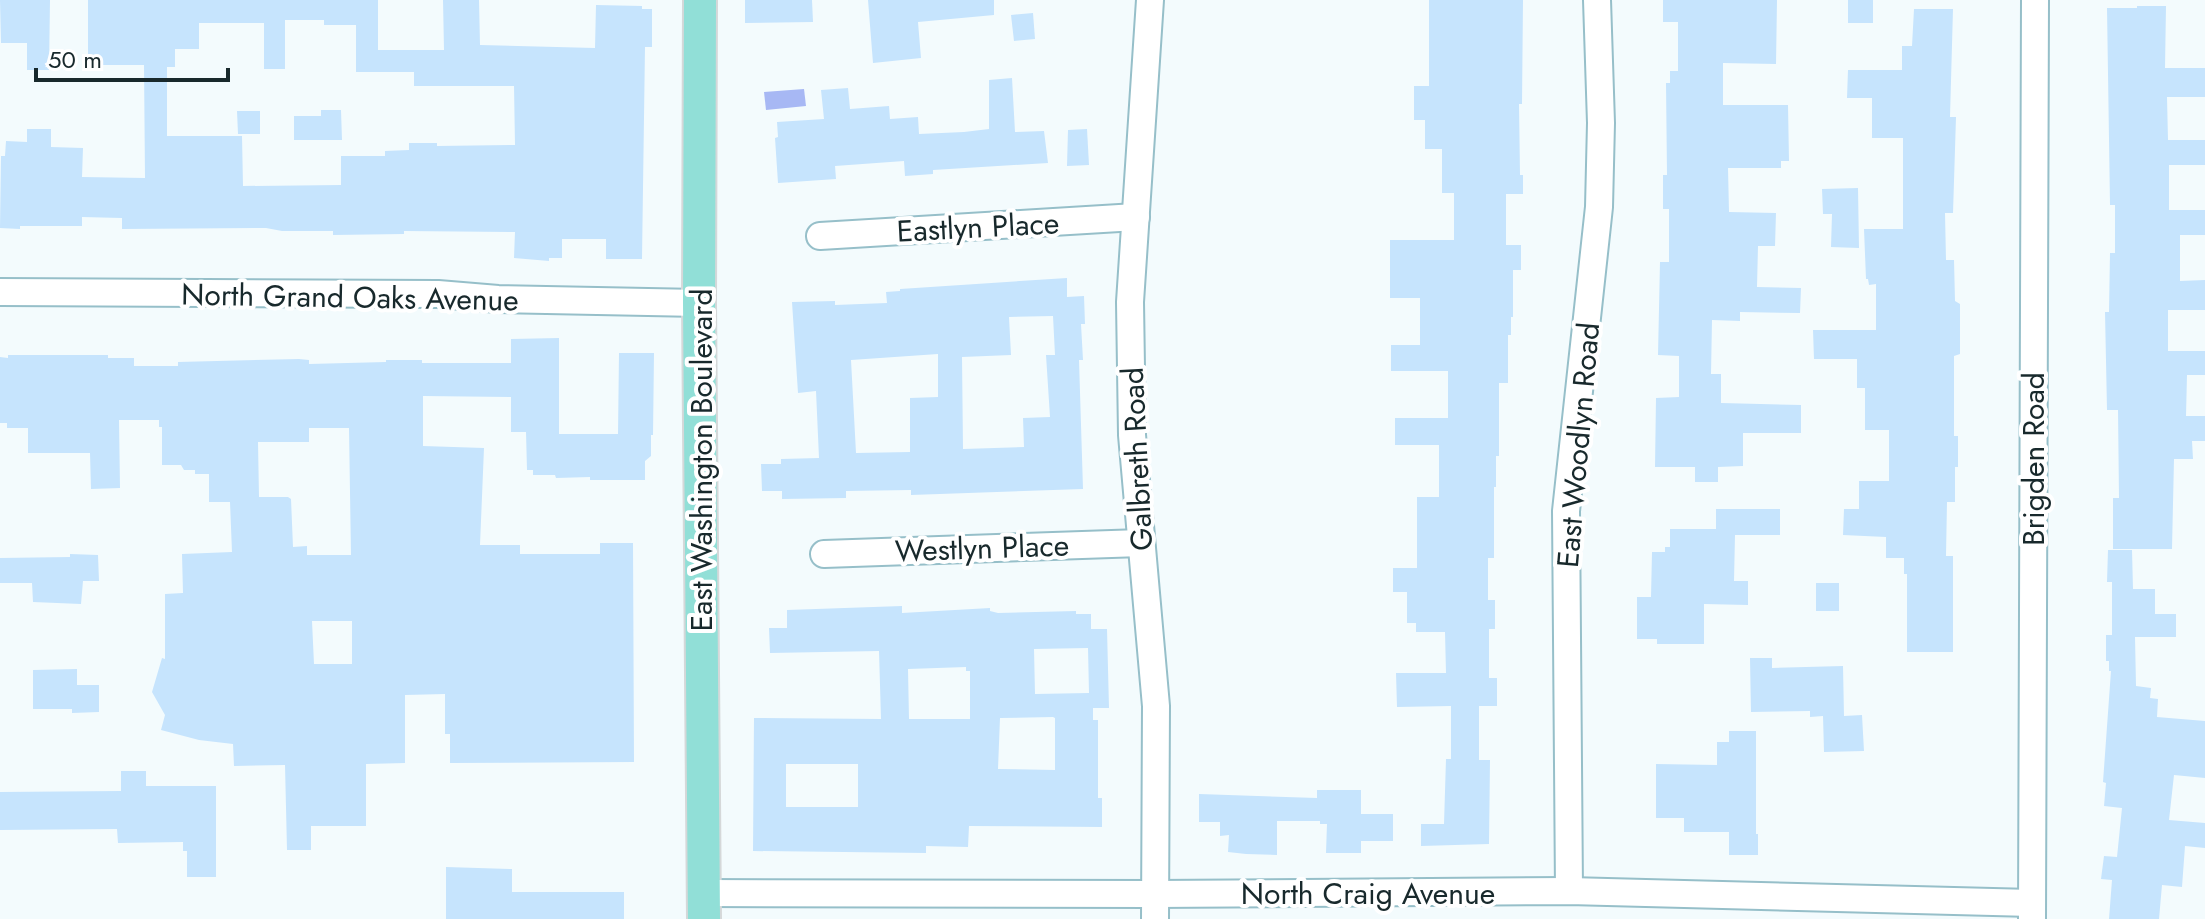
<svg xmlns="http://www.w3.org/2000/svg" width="2205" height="919" viewBox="0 0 2205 919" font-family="Jost,sans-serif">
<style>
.water{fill:#a7b8f4}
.building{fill:#c6e4fd;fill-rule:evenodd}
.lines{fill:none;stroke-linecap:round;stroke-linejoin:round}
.minor-casing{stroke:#96bfc9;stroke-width:30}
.major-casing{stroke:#d5d8d9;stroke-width:36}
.minor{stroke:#fff;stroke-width:26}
.major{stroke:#91dfd7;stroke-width:32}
.labels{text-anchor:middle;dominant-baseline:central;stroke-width:8;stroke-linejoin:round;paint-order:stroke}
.street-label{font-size:30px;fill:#18292c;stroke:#fff}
</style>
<rect width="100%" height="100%" fill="#f3fbfd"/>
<polygon class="water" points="804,89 806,106 766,110 764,92"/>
<g class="building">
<polygon points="0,0 50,0 49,70 27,70 27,43 1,43"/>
<path d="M88 0H378V50H444L443 0H479L480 45 595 48 596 5 642 6V9H652V47H645L642 259H606V239H562V258H549V261L514 258 515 232 404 231V234L333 235V231H282L266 228 122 229V218L82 217V226H20V229L0 228 1 156H5L6 141 27 142V129H51V147L83 148 82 177 145 178 144 65H88ZM285 20H324V25H356V72H414V86H514L515 145 437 146V143H409V150L385 151V156H341V185L243 186 242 136H167V67H175V49H199V23H264V69H285Z"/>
<polygon points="745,0 812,0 813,22 745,23"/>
<polygon points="868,0 994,0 994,15 918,22 921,58 873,63"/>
<polygon points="1429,0 1523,0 1522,104 1519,104 1520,175 1523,175 1523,194 1506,194 1506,245 1521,245 1521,270 1513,270 1513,317 1511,317 1511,335 1508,335 1508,383 1499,383 1499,456 1496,456 1496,487 1494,487 1494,558 1488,558 1488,600 1495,600 1495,629 1489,629 1489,678 1497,678 1497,706 1479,706 1479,760 1490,760 1489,844 1421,846 1421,824 1444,824 1446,759 1451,759 1451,706 1397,707 1396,673 1446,673 1445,632 1416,632 1416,623 1407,623 1407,592 1393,592 1393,568 1417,568 1417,497 1439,497 1439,445 1395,445 1395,418 1448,418 1448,371 1391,371 1391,345 1420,345 1420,298 1390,298 1390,240 1454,240 1454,193 1442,193 1442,149 1425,149 1425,120 1414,120 1414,86 1429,86"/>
<polygon points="1663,0 1777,0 1776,64 1723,63 1723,105 1788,105 1789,161 1781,161 1781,168 1728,168 1729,212 1776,213 1775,246 1758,246 1757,287 1801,288 1800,313 1740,312 1740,321 1712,320 1711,374 1721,374 1721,403 1801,405 1801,433 1743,433 1743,466 1718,467 1718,482 1695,482 1695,467 1655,467 1656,398 1679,397 1679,356 1658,355 1660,262 1669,262 1669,209 1663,209 1663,175 1667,175 1666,83 1670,83 1670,71 1678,71 1678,22 1663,22"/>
<rect x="1848" y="0" width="25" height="23"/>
<polygon points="2137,6 2166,6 2165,68 2205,68 2205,97 2167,97 2168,140 2205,140 2205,165 2169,165 2169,210 2205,210 2205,235 2180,235 2180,281 2205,280 2205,310 2168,310 2168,351 2205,351 2205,375 2187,375 2186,416 2205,416 2205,441 2192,441 2193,459 2174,459 2172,549 2113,549 2113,498 2119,498 2118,410 2107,410 2105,312 2109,312 2110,253 2115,253 2115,205 2110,205 2107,8 2137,8"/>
<polygon points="1914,9 1953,9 1950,117 1956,117 1953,213 1945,213 1946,260 1954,260 1955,301 1960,304 1960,354 1954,356 1954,436 1958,436 1958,467 1955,467 1955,502 1947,502 1946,556 1953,556 1953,652 1907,652 1907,574 1904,574 1904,558 1886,558 1886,537 1843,535 1844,509 1859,509 1859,481 1889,481 1889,430 1865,430 1865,388 1857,388 1857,359 1814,359 1813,330 1876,330 1876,284 1869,285 1868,279 1866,279 1864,229 1903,229 1903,138 1872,138 1872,98 1847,98 1848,70 1902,70 1902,46 1912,46"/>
<polygon points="1033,13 1035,39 1014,41 1011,15"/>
<polygon points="1012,78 1015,132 1044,131 1048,163 933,170 933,174 905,176 904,161 835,166 836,179 778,183 775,138 778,137 777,122 824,119 821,90 848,88 850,109 889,106 890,119 918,117 919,134 964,132 989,129 989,80"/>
<polygon points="321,110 341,110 342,140 294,140 294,116 321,116"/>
<polygon points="237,111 260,111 260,134 238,134"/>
<polygon points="1087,129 1089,165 1067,166 1068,130"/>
<polygon points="1858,188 1859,248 1831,247 1832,214 1823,214 1822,189"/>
<path d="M1067 278V297L1084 296 1085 324H1081L1083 360H1079L1083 489 911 495V490L846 491V498L782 499V491H762L761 464H781V459L819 458 816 391 798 393 792 302 835 301V305L887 303 886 292 900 291V289ZM1053 316 1055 355H1046L1050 417 1023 418 1024 447 963 449 962 357 1011 355 1009 317ZM938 354V397L910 398V452L856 453 851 360Z"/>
<path d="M559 338V434H618L619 353H654L653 435H651V456L645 461V480H590V477L556 478 555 475H533V470H527L526 432H511V397L423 396V446L484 448 480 545H520V554H600V543H633L634 762 450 763V734H445V694L405 695V763L366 764V826H311V850H287L285 765 234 766 233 744 199 740 161 730 165 715 152 692 162 658 165 659V594L183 593 182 554 232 552 230 502H209V474H195V470H184L181 465H162V427H159V420H119L120 488 91 489 90 453H28V428H7V423H0V357L8 358V355H108V358H134V366H178V362L299 359 309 360V364L386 362V360H422V363H511V339ZM309 428H349L351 555H307V546L293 547 291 499 288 497H259L258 442H309ZM312 621H352V664H314Z"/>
<polygon points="1716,509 1780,509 1780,535 1735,535 1734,581 1748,581 1748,605 1704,604 1704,644 1657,644 1657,639 1637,639 1637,597 1651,597 1652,552 1665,552 1665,547 1670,547 1670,529 1716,529"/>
<polygon points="2108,550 2132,550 2133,589 2155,589 2155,614 2176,614 2176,637 2135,637 2136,686 2151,688 2150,698 2158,699 2157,717 2205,721 2205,778 2174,775 2169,820 2205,823 2205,848 2185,846 2182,887 2162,885 2159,919 2109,919 2112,880 2101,879 2104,856 2117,857 2122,808 2104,806 2106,783 2103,782 2111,671 2109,671 2109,661 2106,661 2106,635 2112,635 2112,582 2107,582"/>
<polygon points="70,554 98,555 99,581 83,581 81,604 33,602 32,583 0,583 0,558 70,557"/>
<rect x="1816" y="583" width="23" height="28"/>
<path d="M902 606V613L990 608V611L998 613 1076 611V614H1091V629H1107L1109 708H1093V720H1098V798H1102V827L969 826 968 847 926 846V853L753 851 754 718 881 719 879 651 770 653 769 628H787V610ZM1088 648 1089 693 1035 694 1034 649ZM966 667V671H970V719H909L908 669ZM1053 717 1055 718V770L998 769 1000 718ZM786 764H858V807H786Z"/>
<polygon points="1750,658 1772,658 1772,668 1843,666 1844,716 1862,715 1864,751 1824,752 1823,716 1810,717 1810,711 1751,712"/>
<polygon points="77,669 77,685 99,685 99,712 72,713 72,709 33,709 33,670"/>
<polygon points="1729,731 1756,731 1756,834 1758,834 1758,855 1729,855 1729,832 1684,832 1684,818 1656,818 1656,764 1717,765 1717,742 1729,742"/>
<polygon points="121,771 146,771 146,786 216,786 216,877 187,877 187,851 183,851 183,842 118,843 117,829 0,830 0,792 121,791"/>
<polygon points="1317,790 1361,790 1361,814 1393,814 1393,841 1361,841 1361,853 1326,853 1327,824 1320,824 1320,821 1277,821 1277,855 1246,854 1228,852 1229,835 1220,836 1220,822 1199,822 1199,794 1317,798"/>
<polygon points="446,867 512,869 512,892 624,892 624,919 446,919"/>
</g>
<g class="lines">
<defs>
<g id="minor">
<polyline points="1150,0 1130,302 1132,435 1156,706 1155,919"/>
<polyline points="820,236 1136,217"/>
<polyline points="0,292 438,294 498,299 699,303"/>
<polyline points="824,554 1141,543"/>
<polyline points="1569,891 1566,511 1599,207 1601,123 1597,0"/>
<polyline points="704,893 1155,894 1569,891 2032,903"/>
<polyline points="2032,919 2035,0"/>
</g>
<polyline id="major" points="700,0 699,303 704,919"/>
</defs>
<use href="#minor" class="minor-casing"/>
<use href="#major" class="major-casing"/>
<use href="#minor" class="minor"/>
<use href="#major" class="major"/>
</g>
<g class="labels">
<g class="street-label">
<text transform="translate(978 227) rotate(-3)">Eastlyn Place</text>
<text transform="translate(350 297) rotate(1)">North Grand Oaks Avenue</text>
<text transform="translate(1578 445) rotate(-85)">East Woodlyn Road</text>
<text transform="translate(1137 459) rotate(-93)">Galbreth Road</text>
<text transform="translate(2033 459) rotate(-90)">Brigden Road</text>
<text transform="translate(701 460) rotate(-90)">East Washington Boulevard</text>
<text transform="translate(982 548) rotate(-2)">Westlyn Place</text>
<text x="1368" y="893">North Craig Avenue</text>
</g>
</g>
<path d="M36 68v12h192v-12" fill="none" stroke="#18292c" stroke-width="4"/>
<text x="48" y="68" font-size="24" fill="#18292c" stroke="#ffffff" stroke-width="6" paint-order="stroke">50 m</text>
</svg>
